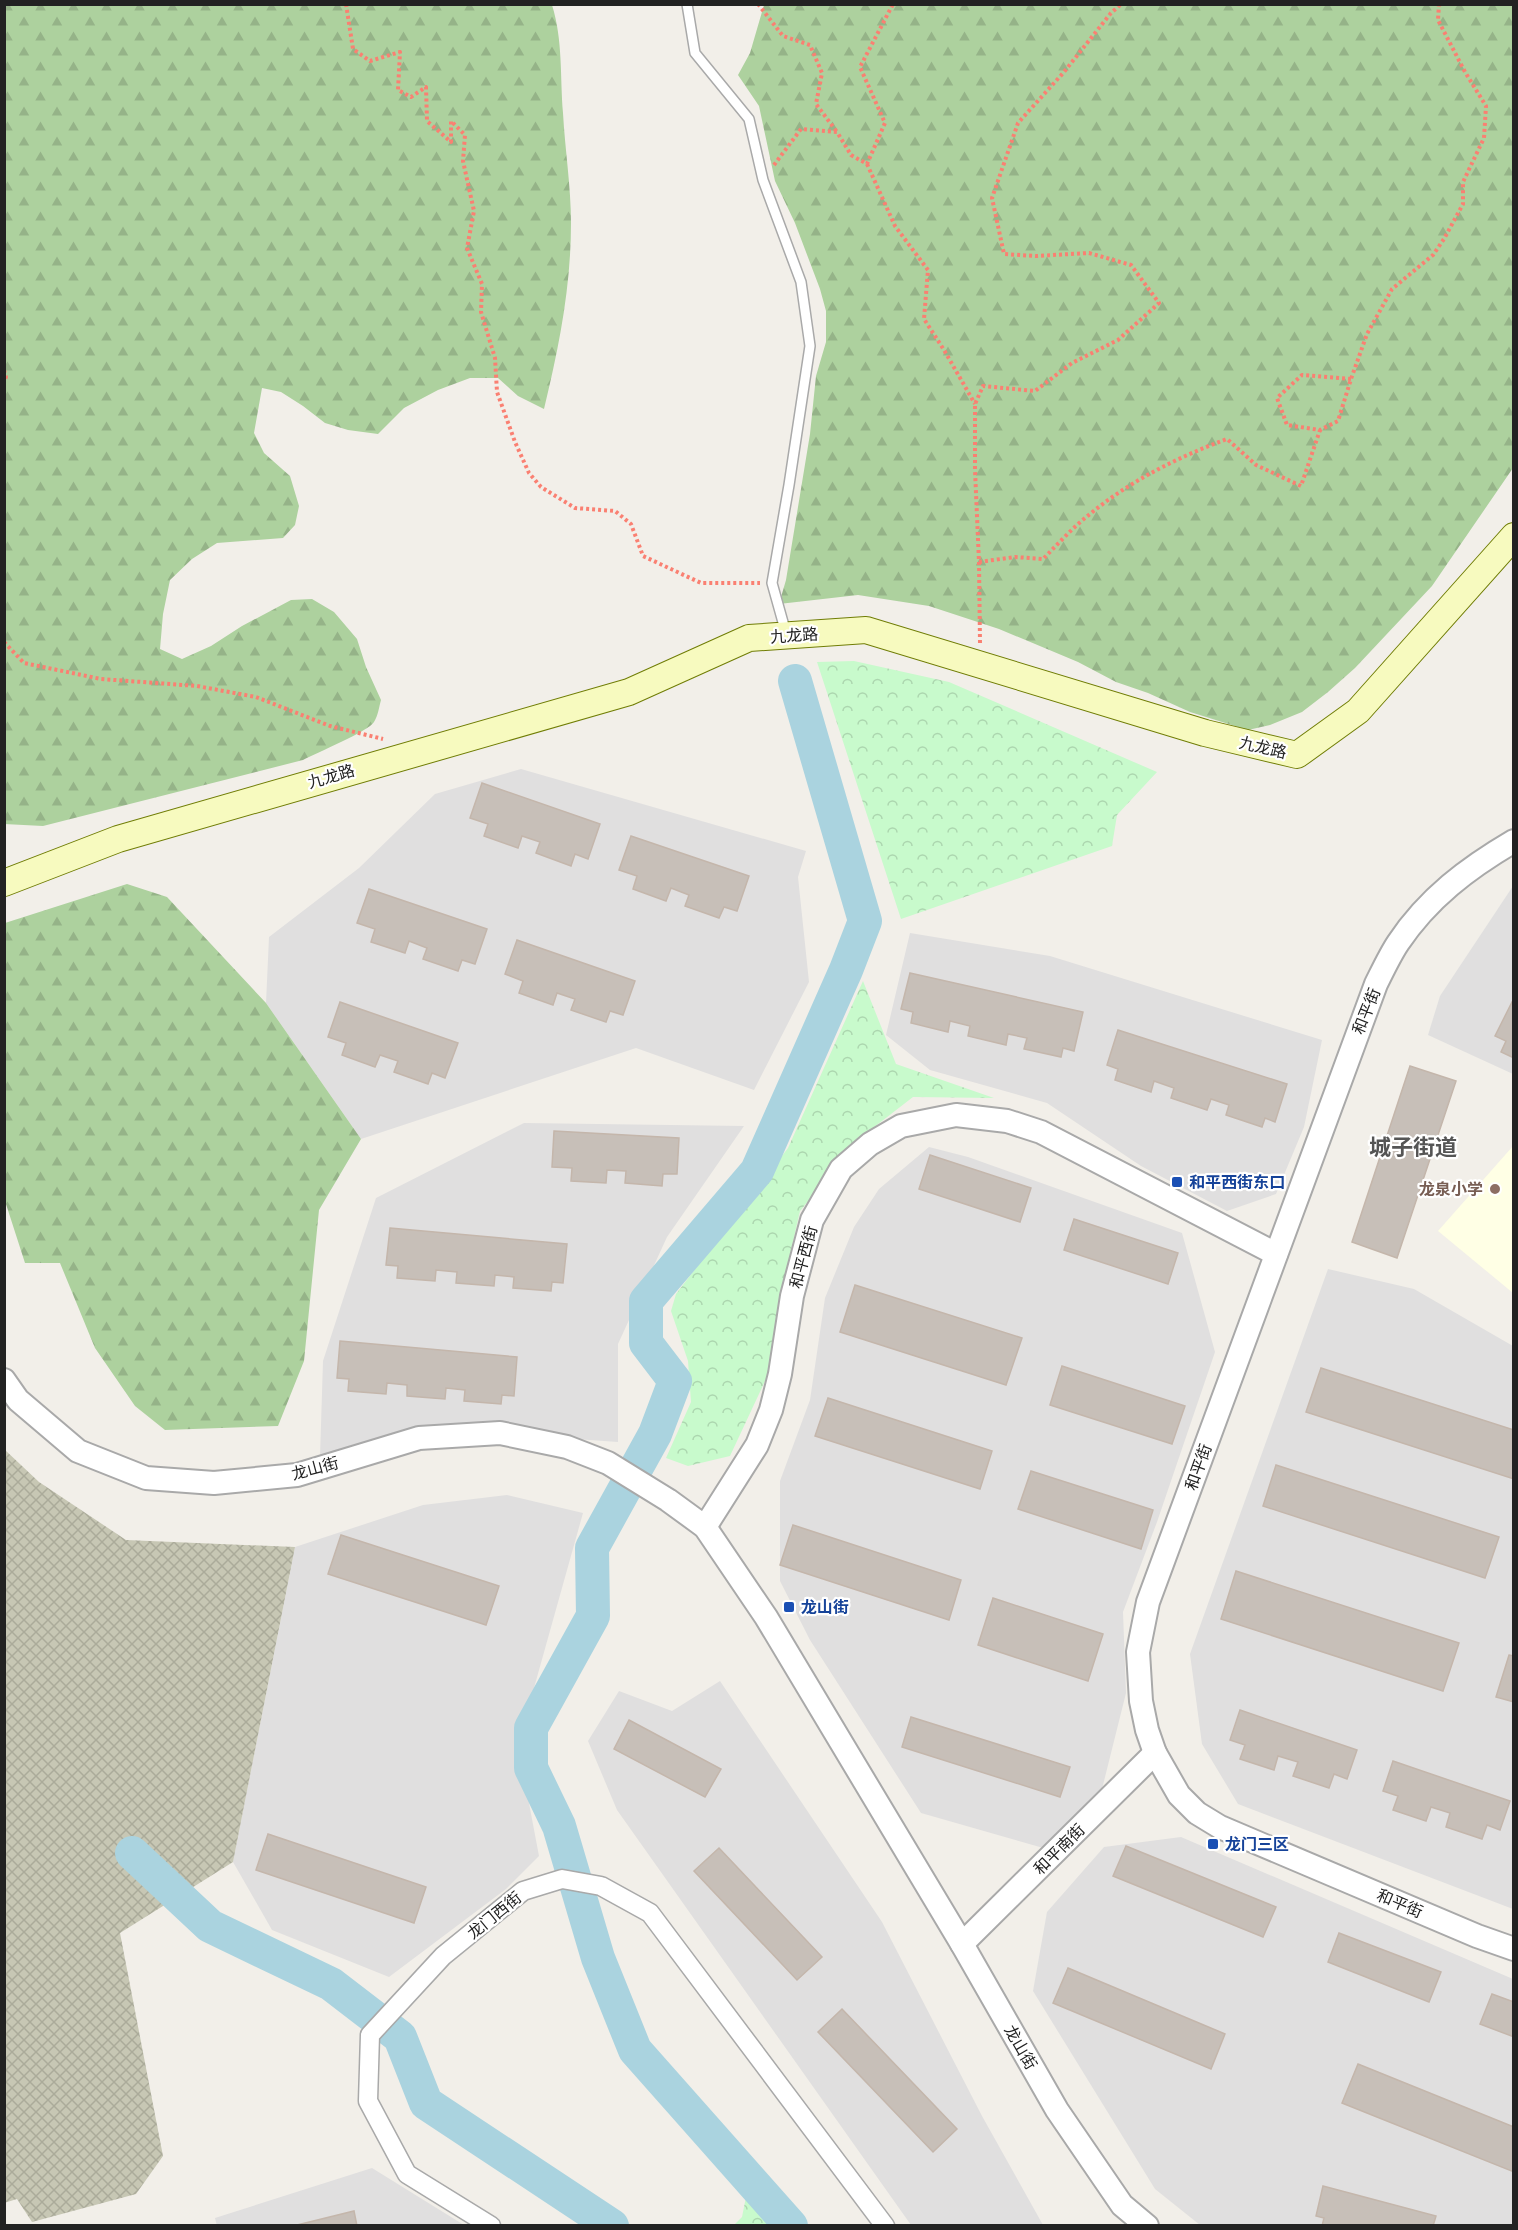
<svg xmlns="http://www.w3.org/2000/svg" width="1518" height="2230" viewBox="0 0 1518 2230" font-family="'Asap Condensed','Noto Sans SC',sans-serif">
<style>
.residential{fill:#e0dfdf}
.education{fill:#ffffe5}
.construction{fill:url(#construction-cross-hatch)}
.forest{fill:url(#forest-firs)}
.park{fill:url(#park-crowns)}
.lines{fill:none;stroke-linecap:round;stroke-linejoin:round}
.river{stroke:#aad3df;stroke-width:34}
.building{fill:#c7bfb8;stroke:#c4b6ab;stroke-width:1.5}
.service-casing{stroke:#a9a9a9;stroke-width:12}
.minor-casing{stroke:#a9a9a9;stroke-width:21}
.tertiary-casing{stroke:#a9a9a9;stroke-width:26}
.secondary-casing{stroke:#707d05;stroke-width:28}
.path{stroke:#fa8072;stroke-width:4;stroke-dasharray:3 3;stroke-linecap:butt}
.service{stroke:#fff;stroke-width:9}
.minor{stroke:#fff;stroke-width:18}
.tertiary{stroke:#fff;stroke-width:22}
.secondary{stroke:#f7fabf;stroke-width:26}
.transit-dot{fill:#1a4fb4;stroke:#fff;stroke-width:2}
.education-dot{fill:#8d6e63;stroke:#fff;stroke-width:2}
.labels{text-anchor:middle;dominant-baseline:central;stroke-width:4.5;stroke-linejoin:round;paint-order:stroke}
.street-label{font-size:16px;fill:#222;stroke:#fff}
.transit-label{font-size:16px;font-weight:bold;fill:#164399;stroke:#fff;text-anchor:start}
.education-label{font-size:16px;font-weight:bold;fill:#785e54;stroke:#fff;text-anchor:end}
.district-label{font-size:22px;font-weight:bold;fill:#555;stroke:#fff}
</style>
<defs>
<pattern id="construction-cross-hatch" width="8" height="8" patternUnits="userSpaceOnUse" patternTransform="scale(1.5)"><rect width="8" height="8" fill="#c7c7b4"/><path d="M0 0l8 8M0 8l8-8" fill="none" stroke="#abab9a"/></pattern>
<pattern id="forest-firs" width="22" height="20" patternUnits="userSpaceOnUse" patternTransform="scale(1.5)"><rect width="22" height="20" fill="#add19e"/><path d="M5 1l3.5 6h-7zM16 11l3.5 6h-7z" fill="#95b388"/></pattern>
<pattern id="park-crowns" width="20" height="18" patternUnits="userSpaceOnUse" patternTransform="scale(1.5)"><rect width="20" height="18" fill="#c8facc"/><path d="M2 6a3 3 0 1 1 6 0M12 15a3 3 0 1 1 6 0" fill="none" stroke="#acd6af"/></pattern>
</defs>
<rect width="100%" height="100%" fill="#f2efe9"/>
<g class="residential">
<polygon points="521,769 806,851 798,877 809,982 754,1090 636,1048 361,1139 266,1003 269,937 359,868 435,794"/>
<polygon points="1513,886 1513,1074 1428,1035 1440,996"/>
<polygon points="910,933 1050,956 1322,1040 1304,1127 1276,1194 1227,1211 1141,1166 1047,1103 930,1070 886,1035"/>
<polygon points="524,1123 744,1126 667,1237 618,1344 618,1442 519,1435 320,1457 323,1361 376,1198"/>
<polygon points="929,1147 968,1157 1182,1233 1215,1352 1157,1522 1123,1612 1126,1693 1099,1801 1054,1851 921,1813 810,1640 780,1581 780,1481 810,1400 825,1298 854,1227 879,1189"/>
<polygon points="1328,1269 1414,1289 1513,1346 1513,1909 1238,1804 1202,1744 1190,1654"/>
<polygon points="507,1495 583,1513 518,1745 539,1856 506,1889 389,1977 272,1930 233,1862 295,1547 423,1505"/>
<polygon points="720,1681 882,1922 982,2116 1043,2225 911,2225 617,1810 588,1741 619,1691 672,1711"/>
<polygon points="1181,1837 1513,1979 1513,2225 1200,2225 1155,2189 1033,1991 1047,1912 1104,1847"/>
<polygon points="372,2168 464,2225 217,2226 215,2218"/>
</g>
<polygon class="education" points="1513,1146 1513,1293 1438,1231"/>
<polygon class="construction" points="4,1449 39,1482 126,1540 295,1547 233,1862 120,1933 163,2156 136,2194 32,2222 17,2199 4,2203"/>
<g class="forest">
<path d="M5 4 552 5C563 40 560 76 563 113 565 150 571 186 571 223 571 287 559 347 544 409L518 396 498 378H470L438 390 404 408 378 434 348 430 325 423 303 406 281 392 262 388 254 433 264 453 290 476 299 506 295 525 283 538 217 543 192 559 170 580 163 614 160 649 182 659 211 646 242 626 291 600 312 599 334 612 357 639 366 667 381 700C379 707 378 716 374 722 369 731 316 753 303 760L43 826 4 824Z"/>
<polygon points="764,5 1513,5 1513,468 1432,586 1355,668 1328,692 1302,712 1270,725 1248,730 1190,712 1148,693 1116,682 1078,662 999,629 929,606 858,595 779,604 786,580 810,434 816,376 826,342 826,311 820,289 795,223 775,181 759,106 738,75 750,53"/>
<polygon points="127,884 167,897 266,1003 361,1139 319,1210 304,1361 278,1426 165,1430 135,1406 95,1348 60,1263 25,1263 5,1201 5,923"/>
</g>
<g class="park">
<polygon points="854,661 949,682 1157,772 1117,815 1112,846 901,919 817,662"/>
<polygon points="863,981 896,1064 994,1098 913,1097 860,1138 800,1211 785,1277 772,1366 730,1456 688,1466 666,1458 691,1402 688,1361 671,1311 676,1294 788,1148"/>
<polygon points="747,2192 777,2225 734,2225 742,2217"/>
</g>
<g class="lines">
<g class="river">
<polyline points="132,1853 210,1926 331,1984 400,2037 426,2103 612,2226"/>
<polyline points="791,2226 635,2050 598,1958 559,1826 531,1768 531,1728 593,1616 592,1548 655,1434 675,1381 646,1343 646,1301 757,1171 846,970 865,921 795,681"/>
</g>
</g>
<g class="building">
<polygon points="482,783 600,824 588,859 575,854 571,866 536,853 540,842 522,836 518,848 484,836 488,824 470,818"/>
<polygon points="631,836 749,876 737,911 724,907 719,918 685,906 689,895 671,888 666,901 633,889 637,876 619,870"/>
<polygon points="369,889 487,929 475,964 462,960 458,971 423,959 427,948 409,941 405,953 371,942 375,929 357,923"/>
<polygon points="517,940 635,981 623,1015 610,1011 606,1022 571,1010 575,999 557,993 553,1005 519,993 523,981 505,974"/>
<polygon points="910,973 1083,1012 1074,1051 1063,1048 1061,1057 1024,1049 1027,1038 1008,1034 1006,1045 968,1036 970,1026 950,1021 948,1032 911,1023 913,1012 901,1009"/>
<polygon points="340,1002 458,1043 445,1078 432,1073 428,1084 394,1072 398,1061 380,1055 375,1067 342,1055 346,1043 328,1037"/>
<polygon points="1512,1002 1514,1003 1514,1058 1501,1052 1506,1041 1495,1036"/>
<polygon points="1118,1030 1287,1084 1275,1122 1265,1118 1262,1127 1226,1115 1229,1105 1211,1099 1207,1110 1171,1098 1174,1088 1154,1081 1151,1092 1115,1080 1118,1069 1107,1065"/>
<polygon points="1410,1066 1456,1081 1397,1258 1352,1242"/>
<polygon points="554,1131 679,1138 677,1174 663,1174 662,1186 625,1183 626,1171 607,1170 606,1183 571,1181 572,1168 552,1167"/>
<polygon points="930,1155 1031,1188 1020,1222 919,1189"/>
<polygon points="1074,1219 1178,1253 1168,1284 1064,1250"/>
<polygon points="390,1228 567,1244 563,1283 552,1282 551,1291 513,1288 514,1277 495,1275 494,1286 456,1283 457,1272 436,1270 435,1281 397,1278 398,1266 386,1265"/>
<polygon points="855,1285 1022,1338 1006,1385 840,1332"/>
<polygon points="340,1341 517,1357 514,1396 502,1395 501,1404 464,1401 465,1390 446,1388 445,1399 407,1396 407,1385 387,1383 386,1394 348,1391 349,1379 337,1378"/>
<polygon points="1062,1366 1185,1406 1172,1444 1050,1405"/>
<polygon points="1321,1368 1514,1430 1514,1479 1306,1412"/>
<polygon points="828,1398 992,1451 980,1489 815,1436"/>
<polygon points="1276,1465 1499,1537 1485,1578 1263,1506"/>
<polygon points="1031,1471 1153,1510 1141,1549 1018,1509"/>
<polygon points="793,1525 961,1580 949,1620 780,1565"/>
<polygon points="341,1535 499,1586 486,1625 328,1574"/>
<polygon points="1236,1571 1459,1643 1443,1691 1221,1619"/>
<polygon points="993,1598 1103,1634 1088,1681 978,1645"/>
<polygon points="1509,1655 1514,1656 1514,1702 1496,1697"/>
<polygon points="1240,1710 1357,1750 1347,1779 1334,1774 1329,1788 1293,1776 1298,1762 1278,1756 1274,1770 1240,1759 1245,1745 1230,1740"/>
<polygon points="911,1717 1070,1767 1060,1797 902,1747"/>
<polygon points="629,1720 721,1769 705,1797 614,1749"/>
<polygon points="1393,1761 1510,1801 1500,1830 1487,1825 1482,1839 1446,1827 1450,1813 1431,1807 1426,1821 1393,1810 1398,1796 1383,1791"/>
<polygon points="268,1834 426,1887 414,1923 256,1870"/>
<polygon points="1126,1846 1276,1907 1263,1937 1113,1876"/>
<polygon points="719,1848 822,1957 797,1980 694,1871"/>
<polygon points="1339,1933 1441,1972 1429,2002 1328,1962"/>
<polygon points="1068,1968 1225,2034 1211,2069 1053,2003"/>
<polygon points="1492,1994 1514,2002 1514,2037 1480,2024"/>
<polygon points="842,2009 957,2129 933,2152 818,2032"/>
<polygon points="1358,2064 1514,2127 1514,2172 1342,2103"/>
<polygon points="1323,2186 1436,2216 1433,2226 1322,2226 1324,2218 1316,2216"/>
<polygon points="354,2211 357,2226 293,2226"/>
</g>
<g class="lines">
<defs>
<polyline id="service" points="687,4 695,53 749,119 763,180 801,282 810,346 789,485 772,583 786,633"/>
<polyline id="minor" points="491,2226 407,2174 368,2101 370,2035 443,1956 523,1891 562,1879 601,1886 650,1913 885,2226"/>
<g id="tertiary">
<path d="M1514 841C1468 868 1428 898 1398 943 1390 955 1383 970 1376 984L1148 1602 1138 1652 1141 1701 1147 1730 1155 1753 1179 1795 1197 1813 1220 1827 1477 1936 1514 1949"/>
<polyline points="4,1380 18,1400 78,1451 146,1478 214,1483 297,1475 419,1438 500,1433 567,1447 608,1463 668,1500 705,1527 766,1617 962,1944 1057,2110 1122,2205 1147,2226"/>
<polyline points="705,1527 757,1445 771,1410 780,1374 792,1296 812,1220 841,1169 870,1144 901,1126 956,1115 1007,1121 1041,1132 1276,1254"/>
<polyline points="962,1944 1155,1753"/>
</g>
<polyline id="secondary" points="4,883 118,839 629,692 749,638 866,630 1205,733 1297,755 1358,711 1514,536"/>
</defs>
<use href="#service" class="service-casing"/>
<use href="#minor" class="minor-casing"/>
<use href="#tertiary" class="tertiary-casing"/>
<use href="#secondary" class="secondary-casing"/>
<g class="path">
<polyline points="346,4 353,49 370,61 400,52 398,90 411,97 426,87 427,121 451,142 451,121 465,135 463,161 474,211 467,248 482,284 481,312 495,358 497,392 515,442 529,473 541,487 575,508 615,511 631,524 643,556 701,583 760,583"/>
<polyline points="758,4 783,36 810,45 822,73 816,104 837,132"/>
<polyline points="867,164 895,226 928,270 924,319 944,350 975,404"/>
<polyline points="774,165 801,129 837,132 851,155 867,164 885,123 860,67 893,4"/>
<polyline points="4,370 6,377 4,382"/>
<polyline points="1351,379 1302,375 1277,398 1287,425 1320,430 1338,421 1351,379 1367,334 1392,289 1433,255 1444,239 1463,204 1463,182 1484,138 1486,106 1465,72 1438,20 1439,4"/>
<path d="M979 562 1015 557 1043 559C1058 544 1073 527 1090 514 1130 481 1178 457 1227 439L1256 465 1301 486 1320 430"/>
<polyline points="4,642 24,663 101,679 197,686 256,697 330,726 383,739"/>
<polyline points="980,643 979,562 975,470 975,404 983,386 1035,391 1072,363 1118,340 1159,303 1131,265 1089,253 1036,256 1004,254 992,198 1018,123 1064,72 1111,13 1121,4"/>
</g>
<use href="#service" class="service"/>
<use href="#minor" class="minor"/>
<use href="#tertiary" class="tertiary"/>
<use href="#secondary" class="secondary"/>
</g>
<g class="transit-dot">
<rect x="1171" y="1176" width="12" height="12" rx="3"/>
<rect x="783" y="1601" width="12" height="12" rx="3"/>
<rect x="1207" y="1838" width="12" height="12" rx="3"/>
</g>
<circle class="education-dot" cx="1495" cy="1189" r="6"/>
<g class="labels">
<g class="street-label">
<text transform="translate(794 635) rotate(-4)">九龙路</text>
<text transform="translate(1263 747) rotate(13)">九龙路</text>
<text transform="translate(331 776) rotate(-16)">九龙路</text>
<text transform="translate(1366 1011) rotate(-68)">和平街</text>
<text transform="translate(803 1257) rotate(-75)">和平西街</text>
<text transform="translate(1198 1467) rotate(-70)">和平街</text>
<text transform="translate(315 1468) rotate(-15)">龙山街</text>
<text transform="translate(1059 1849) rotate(-45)">和平南街</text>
<text transform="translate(1400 1903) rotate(23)">和平街</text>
<text transform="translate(494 1915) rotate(-39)">龙门西街</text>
<text transform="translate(1021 2047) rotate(60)">龙山街</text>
</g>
<g class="transit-label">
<text x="1189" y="1182">和平西街东口</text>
<text x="801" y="1607">龙山街</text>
<text x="1225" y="1844">龙门三区</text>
</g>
<g class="education-label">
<text x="1483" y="1189">龙泉小学</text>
</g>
<g class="district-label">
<text x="1413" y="1147">城子街道</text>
</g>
</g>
<rect width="1518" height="2230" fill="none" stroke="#222222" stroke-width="12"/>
</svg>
